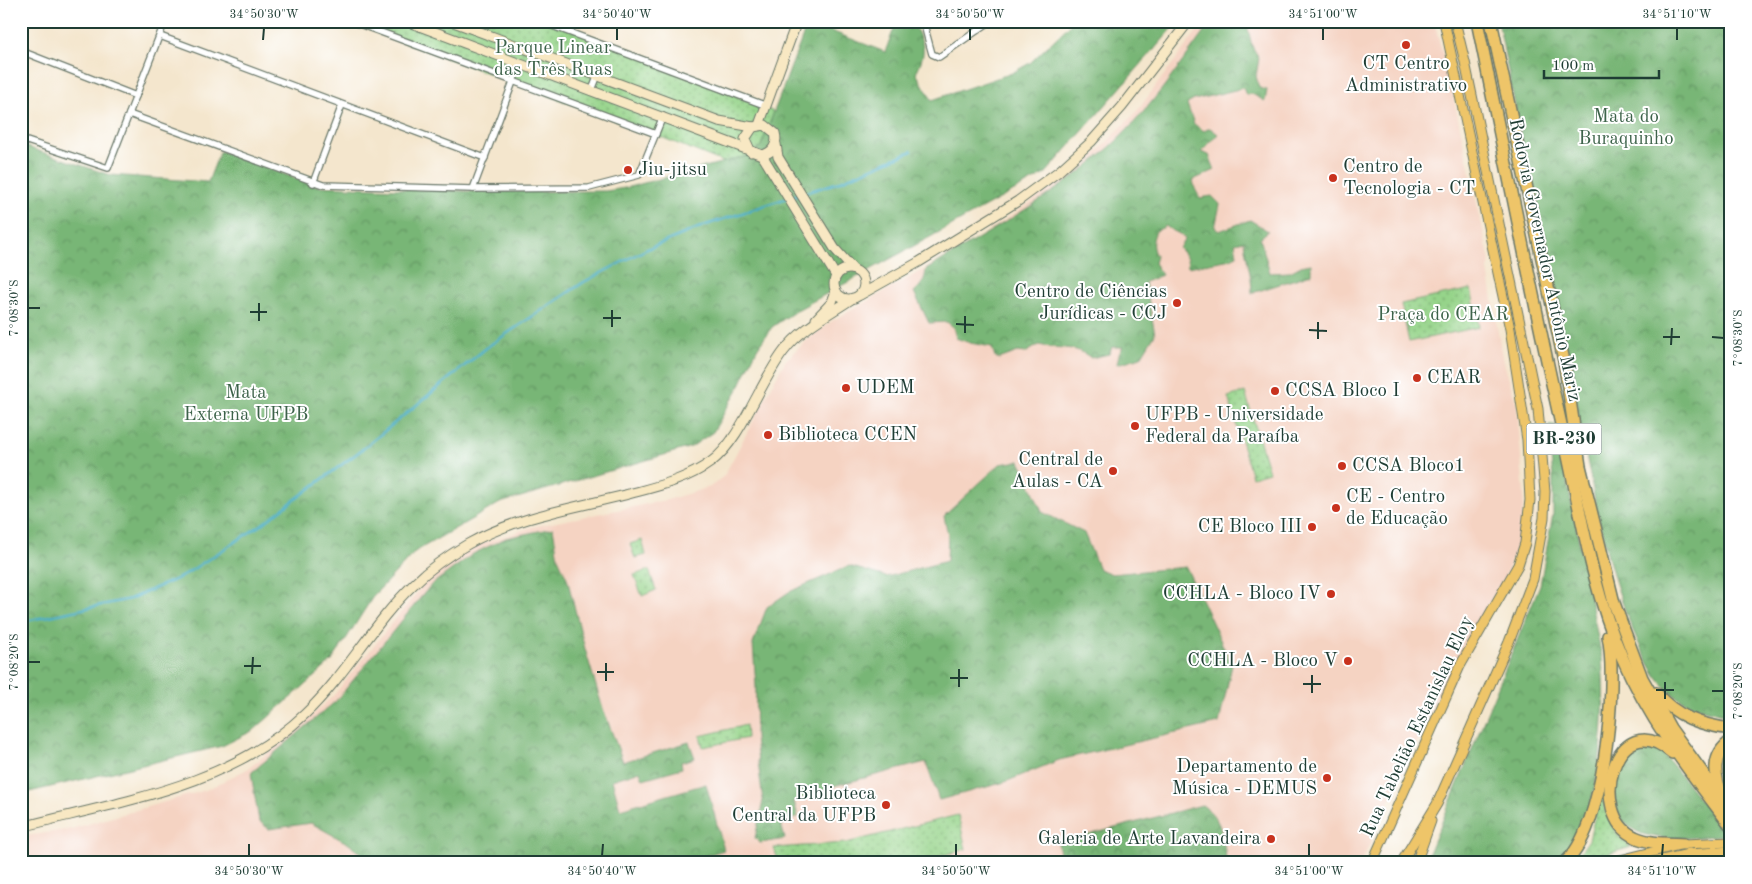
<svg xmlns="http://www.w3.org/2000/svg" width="1752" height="884" viewBox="0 0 1752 884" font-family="'Old Standard TT',serif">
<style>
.built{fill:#f5d3c2}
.green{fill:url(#green-dots);stroke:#5a885f}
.forest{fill:url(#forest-crowns);stroke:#4c7a55}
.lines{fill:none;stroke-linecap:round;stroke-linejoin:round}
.stream{stroke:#49aec9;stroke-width:2.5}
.street-casing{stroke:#6a786a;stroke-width:8}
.secondary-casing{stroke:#6a786a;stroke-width:11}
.primary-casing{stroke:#6a786a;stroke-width:11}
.highway-casing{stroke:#6a786a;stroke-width:14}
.street{stroke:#fff;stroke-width:5.5}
.secondary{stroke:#f8e8c3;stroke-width:9}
.primary{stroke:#eec569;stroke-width:9}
.highway{stroke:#eec569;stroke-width:11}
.ticks{fill:none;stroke:#1f3d34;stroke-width:2}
.poi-dot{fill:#c8321e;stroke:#fff;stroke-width:2}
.labels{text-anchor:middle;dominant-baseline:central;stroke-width:4;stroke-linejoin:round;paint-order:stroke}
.shield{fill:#fff;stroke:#627771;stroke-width:1}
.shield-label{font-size:18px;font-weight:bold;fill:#1f3d34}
.park-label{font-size:19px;fill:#3d634a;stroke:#fff}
.poi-label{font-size:19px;fill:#1f3d34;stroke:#fff;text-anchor:start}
.street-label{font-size:19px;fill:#1f3d34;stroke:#fff}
.neatline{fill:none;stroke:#1f3d34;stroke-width:2}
.ticks-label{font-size:12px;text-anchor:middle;fill:#1f3d34}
</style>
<defs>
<pattern id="green-dots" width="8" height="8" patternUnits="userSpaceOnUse" patternTransform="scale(1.25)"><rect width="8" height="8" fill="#96d48a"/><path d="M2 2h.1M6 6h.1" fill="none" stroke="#7aad72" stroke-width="1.8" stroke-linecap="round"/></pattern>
<pattern id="forest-crowns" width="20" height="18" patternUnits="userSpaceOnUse" patternTransform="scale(1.25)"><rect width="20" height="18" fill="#78b676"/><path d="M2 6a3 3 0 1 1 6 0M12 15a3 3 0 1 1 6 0" fill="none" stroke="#629562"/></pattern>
</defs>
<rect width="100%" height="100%" fill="#fff"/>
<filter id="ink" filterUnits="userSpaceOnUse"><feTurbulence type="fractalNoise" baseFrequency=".02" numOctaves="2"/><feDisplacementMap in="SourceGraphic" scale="10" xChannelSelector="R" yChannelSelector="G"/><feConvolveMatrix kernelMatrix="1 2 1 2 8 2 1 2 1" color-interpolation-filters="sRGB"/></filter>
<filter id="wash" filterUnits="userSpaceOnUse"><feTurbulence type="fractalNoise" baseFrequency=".0096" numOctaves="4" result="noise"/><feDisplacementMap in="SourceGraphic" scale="20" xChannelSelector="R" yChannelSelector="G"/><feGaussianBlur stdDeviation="1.12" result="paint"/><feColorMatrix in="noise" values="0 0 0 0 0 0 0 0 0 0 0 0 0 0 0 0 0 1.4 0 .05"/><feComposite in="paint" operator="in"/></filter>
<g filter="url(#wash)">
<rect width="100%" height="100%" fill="#f4e6cd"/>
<polygon class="built" points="1205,21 1434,21 1450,82 1490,262 1488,269 1502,356 1517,406 1524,496 1520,535 1504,581 1476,622 1438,696 1361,863 21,863 21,837 71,829 206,790 249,768 298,729 334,695 424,584 444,566 481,544 532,527 667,500 710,487 724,476 785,361 806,341 832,321 971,243 1084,166 1137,111"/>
<g class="green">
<polygon points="347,21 552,21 635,52 774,112 761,146 751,155 723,162 661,137"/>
<polygon points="1471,289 1479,327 1409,342 1401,304"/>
<polygon points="1245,392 1269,472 1252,477 1228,397"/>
<polygon points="642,540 646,555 635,558 630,544"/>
<polygon points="649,570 656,590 642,596 634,575"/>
<polygon points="746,725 747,738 703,747 700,736"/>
<path d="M1602 787C1604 813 1610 830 1631 847L1577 863 1574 861 1589 840Z"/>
<polygon points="958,815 966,849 914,863 779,863 774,848 846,843"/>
</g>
<g class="forest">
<path d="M897 21H912C924 45 928 48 916 73L932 100 1012 73 1030 63 1074 21H1179L1045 174 797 310 772 327 757 349 738 389 713 432 691 447 500 503 416 551 374 595 332 661 254 730 222 746 21 794V145L110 175 208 182 220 151 317 186 486 192 606 191 625 188 751 155 761 146 805 30 813 24 885 52Z"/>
<path d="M1212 21H1246L1252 46 1259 58 1256 76 1259 88 1267 90 1265 101 1252 94 1246 95 1243 88 1194 100 1187 104 1194 124 1204 131 1210 128 1218 134 1201 152 1209 155 1215 170 1193 180 1195 189 1200 198 1212 196 1220 204 1215 228 1219 231 1250 220 1268 231 1260 238 1270 273 1290 272 1301 266 1311 264V274L1252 293C1252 275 1246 259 1244 241L1235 243 1237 255 1231 259 1188 267 1187 258 1179 248 1185 239C1180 232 1172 232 1166 226L1156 231C1152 240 1151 247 1156 256L1154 263 1162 275 1145 282 1155 334 1141 357 1117 364 1119 354 1123 347H1112L1109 354 1091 358C1073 344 1060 350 1039 345L1025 353 1018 352 999 359 995 357 992 347 970 343 956 338 953 327 947 322 929 323 914 292C922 285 925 280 926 270 990 230 1081 182 1131 126 1160 94 1186 57 1212 21Z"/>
<path d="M1498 21H1731V715C1690 708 1669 701 1648 662 1605 581 1593 486 1575 397 1549 272 1523 146 1498 21Z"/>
<path d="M1549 425H1555L1558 435 1602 658C1606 711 1603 787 1578 835 1572 845 1564 854 1557 863H1425L1540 585 1553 514V477L1548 429Z"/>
<polygon points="1020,461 1042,512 1084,533 1099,569 1112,574 1186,567 1232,665 1219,723 1059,760 1005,782 939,800 926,762 837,785 794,801 798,817 781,824 785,839 760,843 755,838 763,801 755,738 756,687 753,644 767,607 789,592 849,566 886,577 947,561 948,535 944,516 1000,464"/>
<polygon points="553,528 558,558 567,578 585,649 602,706 623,762 689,742 695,758 681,762 682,768 643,779 640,771 612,780 620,809 706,784 724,850 681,863 374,863 349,844 311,823 269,829 259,821 251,773 336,701 431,585 473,554 506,538"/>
<path d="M1647 744 1663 753 1728 835C1689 837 1619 852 1614 796 1613 784 1618 769 1619 757L1631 748Z"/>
<path d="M1731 748V794C1724 781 1715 759 1731 748Z"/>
<path d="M1202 805C1224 820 1222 838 1227 863H1062L1058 843Z"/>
</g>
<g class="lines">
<g class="stream">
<polyline points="804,193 836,183 912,151"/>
<polyline points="21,622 130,599 181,577 261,525 364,448 490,345 584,282 645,250 703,226 799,194"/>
</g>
</g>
</g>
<g filter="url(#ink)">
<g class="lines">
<defs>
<g id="street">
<polyline points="351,21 656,134"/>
<polyline points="539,21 767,106"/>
<polyline points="782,21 795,26"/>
<polyline points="923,21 932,54 939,57 991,21"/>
<polyline points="160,36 485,158"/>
<polyline points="21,51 136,96"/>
<polyline points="592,90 598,75"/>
<polyline points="129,114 323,185 473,189 589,188 639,175 663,116"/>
<polyline points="21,139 108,168 165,21"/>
<polyline points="313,183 342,105"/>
<polyline points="473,189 520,63"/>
</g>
<g id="secondary">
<polyline points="406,21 762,155"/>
<path d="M451 21 719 121 753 127 765 125 775 133C778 144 773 153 762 155"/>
<polyline points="759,125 797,21"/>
<polyline points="776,144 778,157 835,249 852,268"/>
<polyline points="751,152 745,139 753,127"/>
<polyline points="762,155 836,276"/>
<circle cx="849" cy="284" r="15"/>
<polyline points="860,295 919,262 1018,201 1059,171 1091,142 1122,107 1189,21"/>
<polyline points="816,319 832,302 836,291"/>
<path d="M21 827C118 802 230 786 305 714 346 675 373 623 414 584 429 569 449 555 468 544 515 517 573 508 625 495 654 487 685 481 711 462 741 440 760 382 784 351 801 328 830 314 853 298"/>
</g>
<g id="primary">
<polyline points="1372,863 1460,666 1518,565 1525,543 1530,500 1527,440 1510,329 1444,21"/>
<polyline points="1401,863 1437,804 1509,642 1533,579 1544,518 1545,492 1538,409 1465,62 1455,21"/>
<polyline points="1416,863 1431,821"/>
<polyline points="1608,863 1684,844 1731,842"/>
<polyline points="1648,863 1689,854 1731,851"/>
</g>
<g id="highway">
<path d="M1477 21C1506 162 1533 302 1565 442 1581 514 1592 589 1622 657 1649 720 1690 772 1731 826"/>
<polyline points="1491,21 1564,361 1580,466 1614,603 1642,678 1670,728 1731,812"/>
<path d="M1656 693C1676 717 1701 725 1731 729"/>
<path d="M1672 753C1615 702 1586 816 1635 837 1650 844 1668 843 1684 844"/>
<path d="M1722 795C1714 775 1711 755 1731 741"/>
<path d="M1564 863C1604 833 1618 684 1608 636"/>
<polyline points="1678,863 1689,854"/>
</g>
</defs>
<use href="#street" class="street-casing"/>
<use href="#secondary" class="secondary-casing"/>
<use href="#primary" class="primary-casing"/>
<use href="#highway" class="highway-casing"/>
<use href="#street" class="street"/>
<use href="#secondary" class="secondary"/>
<use href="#primary" class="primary"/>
<use href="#highway" class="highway"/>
</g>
</g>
<path class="ticks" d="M263 40 264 28M617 40V28M970 40V28M1323 40V28M1677 40V28M28 308H40M250 312H267M603 318H621M259 321V303M956 324 974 325M612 327V310M1309 330 1327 331M965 333V316M1663 337H1680M1712 337 1724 338M1318 339V322M1671 345 1672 328M28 662H40M244 666H261M597 672H614M252 674 253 657M950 678H968M606 681V663M1303 684H1321M959 687V669M1656 690H1674M1712 691H1724M1312 693V675M1665 699V682M249 856V844M602 856 603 844M956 856V844M1309 856V844M1662 856 1663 844"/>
<g class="poi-dot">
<circle cx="1406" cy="45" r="5"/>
<circle cx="628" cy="170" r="5"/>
<circle cx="1333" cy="178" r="5"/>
<circle cx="1177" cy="303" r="5"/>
<circle cx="1417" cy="378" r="5"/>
<circle cx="846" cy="388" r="5"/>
<circle cx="1275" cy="391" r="5"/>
<circle cx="1135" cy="426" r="5"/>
<circle cx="768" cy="435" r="5"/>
<circle cx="1342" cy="466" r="5"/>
<circle cx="1113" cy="471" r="5"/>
<circle cx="1336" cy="508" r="5"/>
<circle cx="1312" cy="527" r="5"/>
<circle cx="1331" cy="594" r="5"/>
<circle cx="1348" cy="661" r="5"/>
<circle cx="1327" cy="778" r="5"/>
<circle cx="886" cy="805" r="5"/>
<circle cx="1271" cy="839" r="5"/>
</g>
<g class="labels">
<rect class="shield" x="1526.5" y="423.5" width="75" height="31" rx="4"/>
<g class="shield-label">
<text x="1564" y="439">BR-230</text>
</g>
<g class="park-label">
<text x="553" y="48">Parque Linear<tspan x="553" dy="22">das Três Ruas</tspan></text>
<text x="1626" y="117">Mata do<tspan x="1626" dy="22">Buraquinho</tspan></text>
<text x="1443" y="315">Praça do CEAR</text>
<text x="246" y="393">Mata<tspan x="246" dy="22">Externa UFPB</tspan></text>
</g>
<g class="poi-label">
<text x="1406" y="64" text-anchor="middle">CT Centro<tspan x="1406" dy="22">Administrativo</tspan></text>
<text x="1343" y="167">Centro de<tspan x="1343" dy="22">Tecnologia - CT</tspan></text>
<text x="638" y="170">Jiu-jitsu</text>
<text x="1167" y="292" text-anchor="end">Centro de Ciências<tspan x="1167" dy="22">Jurídicas - CCJ</tspan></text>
<text x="1427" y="378">CEAR</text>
<text x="856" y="388">UDEM</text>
<text x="1285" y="391">CCSA Bloco I</text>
<text x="1145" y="415">UFPB - Universidade<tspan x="1145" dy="22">Federal da Paraíba</tspan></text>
<text x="778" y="435">Biblioteca CCEN</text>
<text x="1103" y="460" text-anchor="end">Central de<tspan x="1103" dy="22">Aulas - CA</tspan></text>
<text x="1352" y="466">CCSA Bloco1</text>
<text x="1346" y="497">CE - Centro<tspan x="1346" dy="22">de Educação</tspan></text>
<text x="1302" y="527" text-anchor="end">CE Bloco III</text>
<text x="1321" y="594" text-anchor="end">CCHLA - Bloco IV</text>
<text x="1338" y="661" text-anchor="end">CCHLA - Bloco V</text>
<text x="1317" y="767" text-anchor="end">Departamento de<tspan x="1317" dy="22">Música - DEMUS</tspan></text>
<text x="876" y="794" text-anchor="end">Biblioteca<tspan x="876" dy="22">Central da UFPB</tspan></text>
<text x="1261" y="839" text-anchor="end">Galeria de Arte Lavandeira</text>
</g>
<g class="street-label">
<text transform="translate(1544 260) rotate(78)">Rodovia Governador Antônio Mariz</text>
<text transform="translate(1418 727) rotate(-65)">Rua Tabelião Estanislau Eloy</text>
</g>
</g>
<rect width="1752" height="884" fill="none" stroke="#fff" stroke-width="55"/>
<path d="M1544 70v8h115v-8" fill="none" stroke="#1f3d34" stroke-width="2.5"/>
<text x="1552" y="70" font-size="15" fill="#1f3d34" stroke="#ffffff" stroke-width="4" paint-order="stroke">100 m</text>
<rect x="28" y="28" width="1696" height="828" class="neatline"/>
<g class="ticks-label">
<text x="264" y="18">34°50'30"W</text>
<text x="617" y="18">34°50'40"W</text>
<text x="970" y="18">34°50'50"W</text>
<text x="1323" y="18">34°51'00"W</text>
<text x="1677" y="18">34°51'10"W</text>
<text transform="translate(14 308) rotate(-90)" y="4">7°08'30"S</text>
<text transform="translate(1738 338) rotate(-90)" y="4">7°08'30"S</text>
<text transform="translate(14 662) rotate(-90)" y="4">7°08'20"S</text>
<text transform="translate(1738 691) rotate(-90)" y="4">7°08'20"S</text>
<text x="249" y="875">34°50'30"W</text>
<text x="602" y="875">34°50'40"W</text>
<text x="956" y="875">34°50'50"W</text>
<text x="1309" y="875">34°51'00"W</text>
<text x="1662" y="875">34°51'10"W</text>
</g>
</svg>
